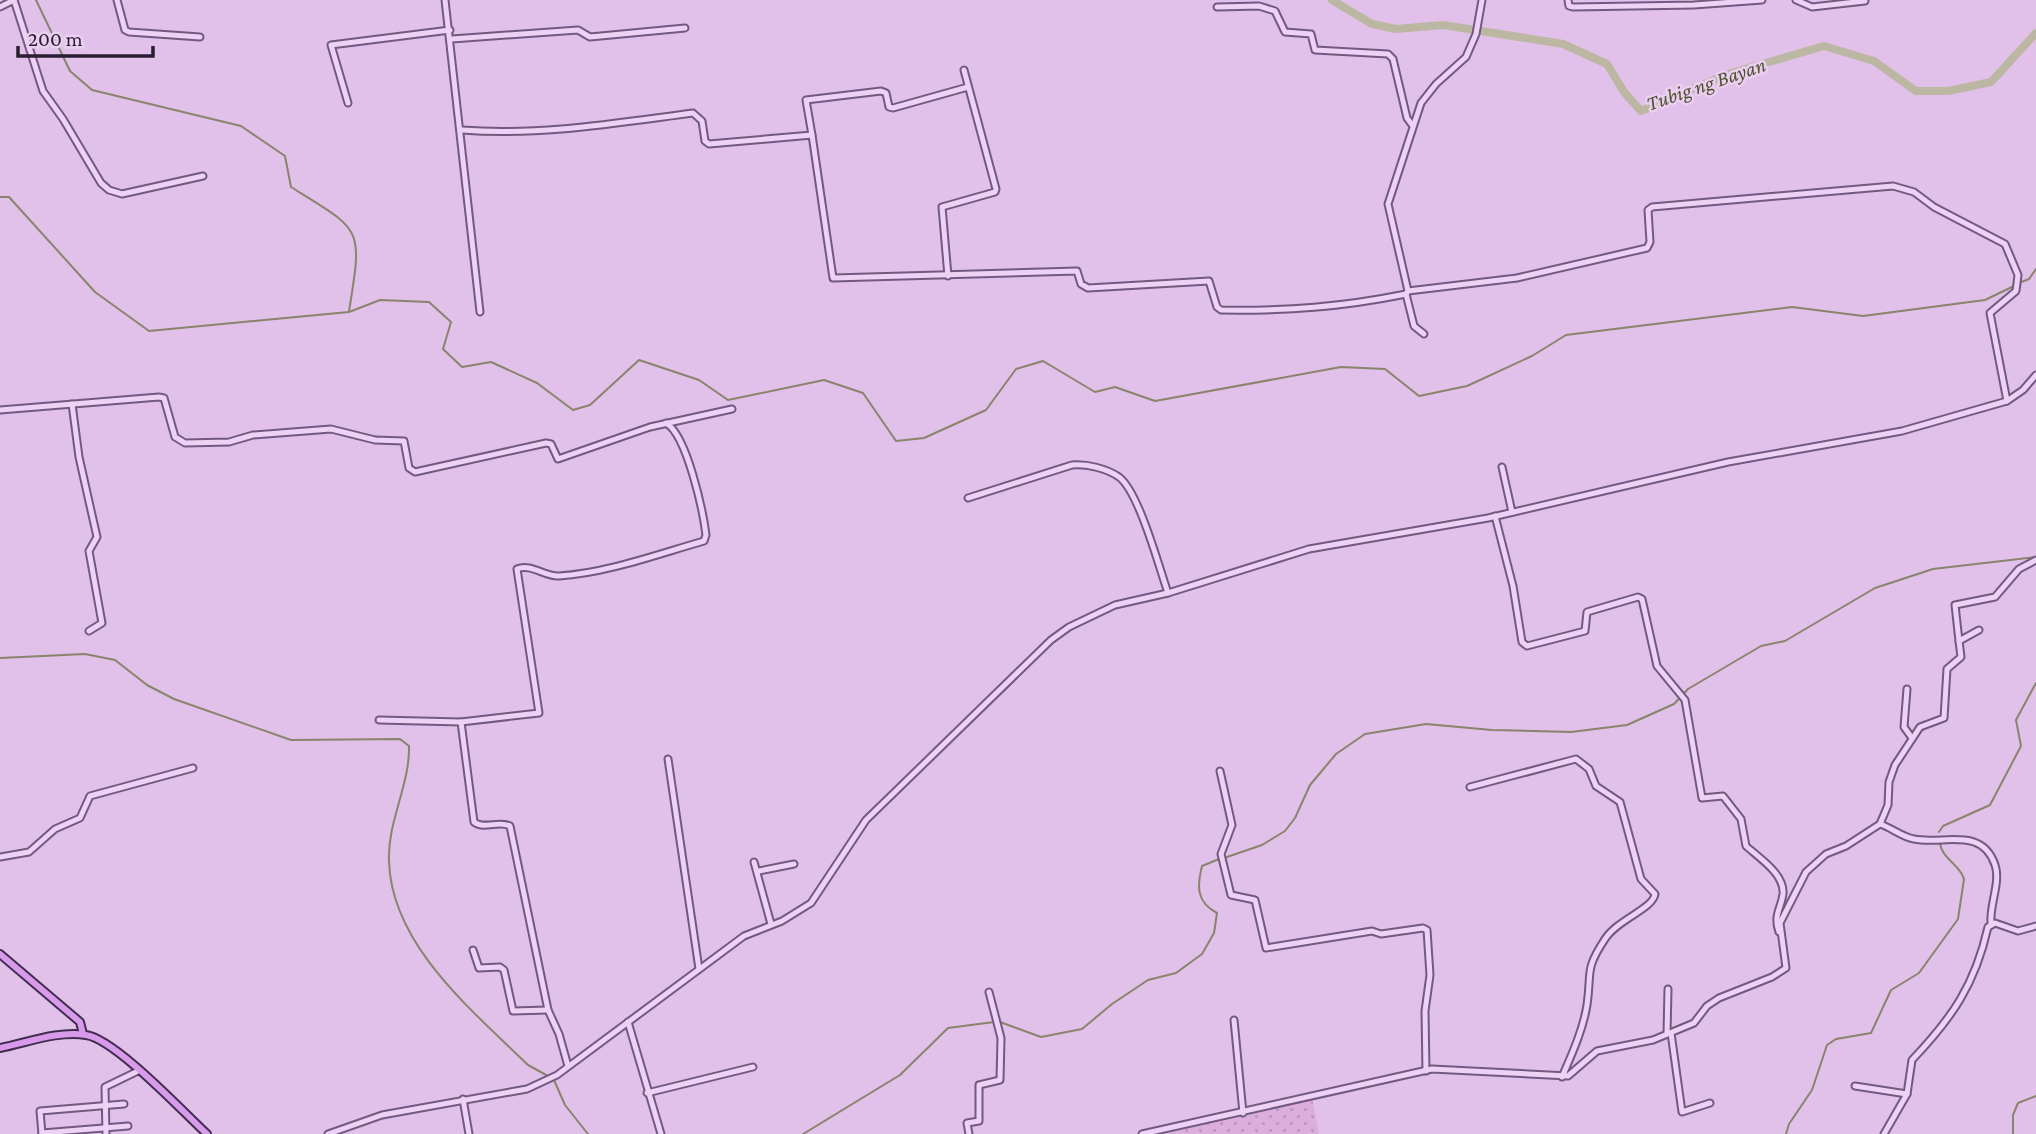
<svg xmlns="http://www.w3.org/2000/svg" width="2036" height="1134" viewBox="0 0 2036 1134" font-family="'Crimson Pro',serif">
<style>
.farmland{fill:url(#farmland-dots)}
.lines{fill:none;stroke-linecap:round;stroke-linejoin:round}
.stream{stroke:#89846b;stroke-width:2}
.river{stroke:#bcb7a2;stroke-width:8}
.minor-casing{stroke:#735981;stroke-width:9}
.major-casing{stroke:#412e4f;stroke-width:10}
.minor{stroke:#eed2f5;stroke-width:5}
.major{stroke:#da9aeb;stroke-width:6}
.labels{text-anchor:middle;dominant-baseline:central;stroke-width:5;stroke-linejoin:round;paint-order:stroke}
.water-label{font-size:21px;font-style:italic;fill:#4f512d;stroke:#ebcff2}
</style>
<defs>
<pattern id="farmland-dots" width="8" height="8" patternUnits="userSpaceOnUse" patternTransform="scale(1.75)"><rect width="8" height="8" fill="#dcaede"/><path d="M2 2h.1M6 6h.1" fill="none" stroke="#bd95bf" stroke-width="1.8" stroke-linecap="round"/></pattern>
</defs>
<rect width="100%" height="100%" fill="#e1c0ea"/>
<polygon class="farmland" points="1312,1098 1319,1134 1169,1134 1168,1129"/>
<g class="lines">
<g class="stream">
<path d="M36 0 70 71 92 90 241 126 285 156 291 187C362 231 363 226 349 311"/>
<polyline points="0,197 9,197 95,292 149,331 349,312 380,300 429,302 451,322 443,349 462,367 491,362 537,383 573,410 590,405 639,360 699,380 728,400 824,380 863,393 896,441 924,438 986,410 1016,369 1043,361 1095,392 1115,387 1155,401 1341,367 1385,369 1419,396 1467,386 1532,356 1566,335 1792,307 1863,316 1985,300 2014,286"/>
<polyline points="2019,283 2029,279 2036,269"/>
<path d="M0 658 85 654 115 660 147 685 174 699 291 740 400 739 409 746C410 785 387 822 389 862 392 946 473 1011 528 1065L548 1076"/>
<polyline points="1939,832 1943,826 1990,805 2021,746 2016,720 2036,683"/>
<polyline points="1224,858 1262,845 1285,831 1295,818 1310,785 1336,754 1365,734 1426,724 1492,730 1571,732 1627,725 1674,704 1688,689 1761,646 1785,641 1875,588 1933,569 2036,557"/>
<path d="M1000 1022 1041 1037 1082 1029 1112 1004 1148 980 1176 973 1202 954 1214 933 1217 913C1196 902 1197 886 1202 866L1219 859"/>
<polyline points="554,1080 565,1105 588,1134"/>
<polyline points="803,1134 900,1075 948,1028 994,1022"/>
<path d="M1786 1134 1789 1124 1812 1090 1827 1045 1836 1039 1871 1033 1891 990 1919 973 1958 919 1964 879C1960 864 1941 859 1940 842"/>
<polyline points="2013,1134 2013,1115 2018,1103 2036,1096"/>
</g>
<polyline class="river" points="1332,0 1372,24 1396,29 1443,25 1563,44 1607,64 1624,92 1641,111 1728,74 1824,46 1874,61 1916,91 1948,91 1991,82 2036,33"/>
<defs>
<g id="minor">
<polyline points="14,0 43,91 63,119 101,183 109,190 122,194 203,176"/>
<polyline points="117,0 125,30 129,32 200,37"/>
<polyline points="445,0 480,312"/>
<polyline points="1568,0 1569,6 1573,7 1694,5 1762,0"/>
<polyline points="1796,0 1812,7 1865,1"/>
<polyline points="0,7 14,0"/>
<polyline points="1217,7 1259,6 1275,11 1285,32 1311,34 1315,50 1388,54 1393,59 1407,118 1413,126"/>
<polyline points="452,39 578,30 590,37 685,28"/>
<polyline points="348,103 331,45 450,30"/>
<path d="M462 130C539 136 616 123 693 113L702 121 705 141 709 144 812 135 833 278 1077 271 1081 284 1088 288 1209 281 1217 307 1221 310C1287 311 1342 307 1406 294L1408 291 1388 204 1421 103 1436 84 1466 57 1476 34 1482 0"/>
<polyline points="812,135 806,100 881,91 886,93 889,107 893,108 968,87"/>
<polyline points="948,276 942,207 995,192 996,189 964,70"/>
<polyline points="1408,291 1517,278 1647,248 1650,242 1648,210 1652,207 1893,186 1914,192 1934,207 2005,244 2018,275 2016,291 1990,313 2007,401"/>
<polyline points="1406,294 1414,326 1424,334"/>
<polyline points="72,404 79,457 97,537 89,551 102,623 89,631"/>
<polyline points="0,410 159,397 164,398 175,437 185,443 229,442 253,435 331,429 375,440 404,441 409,468 415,472 546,443 551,444 558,459 650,427 732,409"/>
<polyline points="1502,467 1512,512"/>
<path d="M968 498 1072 465C1087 464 1106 468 1119 477 1139 492 1159 567 1168 593"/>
<path d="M1495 516 1513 586 1522 642 1527 646 1585 631 1587 612 1638 597 1642 599 1657 666 1685 700 1702 798 1723 796 1741 819 1746 846C1758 857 1785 874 1783 894 1781 909 1773 915 1779 932"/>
<polyline points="1959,641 1955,605 1995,597 2019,569 2036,560"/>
<polyline points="1907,689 1904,727 1912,738"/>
<path d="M379 720 461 722 539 713 517 569C531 563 545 577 559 576 607 573 658 554 704 541L706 535C703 511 687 435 666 423"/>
<path d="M461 722 474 822C484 830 499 820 510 826L548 1010 559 1034 568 1066"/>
<polyline points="668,759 699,969"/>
<polyline points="1220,771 1232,825 1221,854 1231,895 1255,900 1266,948 1372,931 1381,934 1423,928 1427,930 1430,975 1425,1011 1426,1071"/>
<path d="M1470 787 1576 759 1589 769 1596 786 1620 802 1641 879 1655 894C1653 909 1618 919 1605 939 1584 971 1592 971 1587 1005 1583 1030 1572 1054 1562 1077"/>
<path d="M1880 824C1892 828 1902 837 1914 839 1943 845 1982 826 1995 865 2001 883 1989 905 1991 924"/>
<polyline points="0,857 29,852 55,829 80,818 90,796 193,768"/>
<polyline points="754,862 771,924"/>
<polyline points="759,871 794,864"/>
<polyline points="473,950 479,968 500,967 504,970 513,1011 548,1010"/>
<polyline points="1234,1020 1243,1113"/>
<polyline points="628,1022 661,1134"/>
<polyline points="1671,1033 1682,1112 1710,1103"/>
<polyline points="1667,1034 1668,989"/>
<polyline points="1855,1086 1907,1094"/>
<polyline points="647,1093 753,1067"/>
<polyline points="463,1099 469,1134"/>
<polyline points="42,1133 128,1126"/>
<polyline points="42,1134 40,1111 124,1104"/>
<polyline points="106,1134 105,1087 138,1071"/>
<polyline points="328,1134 382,1115 527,1089 557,1075 744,936 782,921 811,903 866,820 1051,640 1069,627 1115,605 1168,593 1309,549 1488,518 1728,462 1902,431 2007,401 2023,390 2036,375"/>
<polyline points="969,1134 967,1123 979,1121 979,1085 1000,1080 1001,1038 989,992"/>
<polyline points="1142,1134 1432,1069 1568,1076 1597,1051 1653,1040 1694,1023 1707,1006 1719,998 1772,977 1786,968 1780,923 1806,872 1826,854 1846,846 1880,824 1888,805 1889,782 1895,765 1920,727 1944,718 1947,669 1961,657 1959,641 1979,630"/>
<path d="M1884 1134 1907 1094 1912 1060C1952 1018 1975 985 1988 927L1995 923 2018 931 2036 926"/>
</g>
<g id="major">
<polyline points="0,954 80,1022 83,1034"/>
<path d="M0 1048C26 1043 59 1030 86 1035 115 1039 183 1112 207 1134"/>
</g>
</defs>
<use href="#minor" class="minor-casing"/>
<use href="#major" class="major-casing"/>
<use href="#minor" class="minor"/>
<use href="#major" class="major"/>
</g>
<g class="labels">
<g class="water-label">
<text transform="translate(1706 84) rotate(-19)">Tubig ng Bayan</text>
</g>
</g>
<path d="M18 46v10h135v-10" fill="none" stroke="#291d32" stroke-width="3.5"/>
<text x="28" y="46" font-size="21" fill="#291d32" stroke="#ebcff2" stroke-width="5" paint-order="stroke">200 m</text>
</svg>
